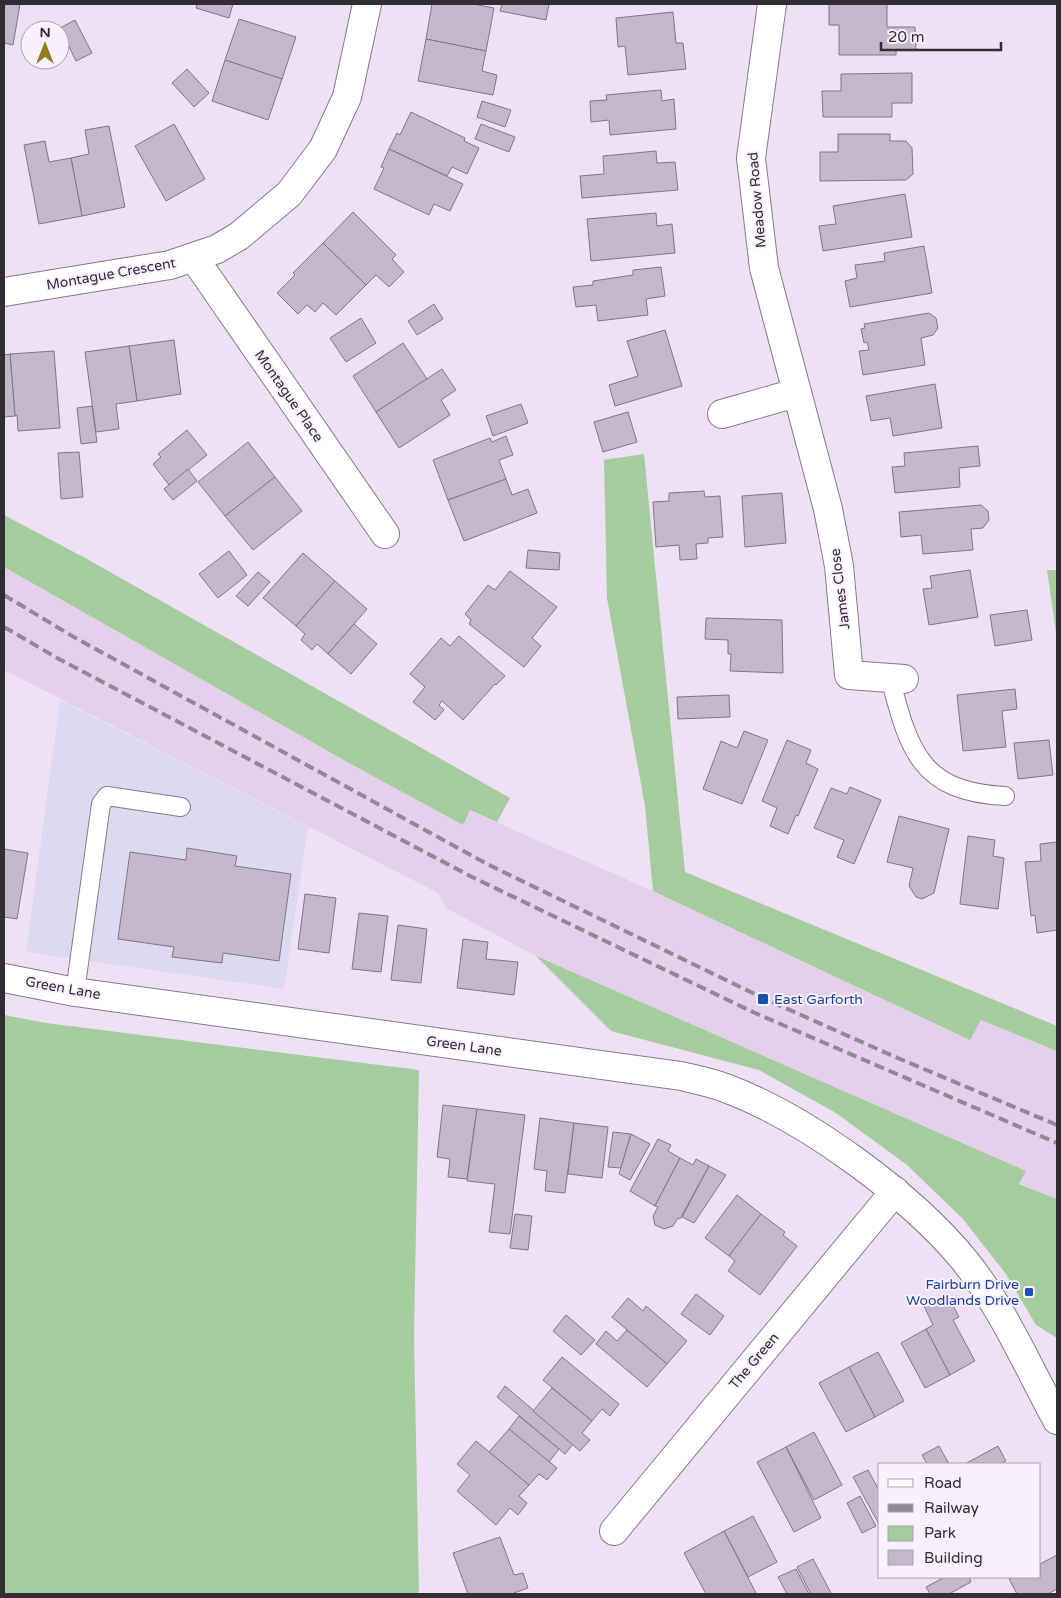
<svg xmlns="http://www.w3.org/2000/svg" width="1061" height="1598" viewBox="0 0 1061 1598" font-family="'Varela Round',sans-serif">
<style>
.commercial{fill:#ddd9ef}
.built{fill:#e4d0ea}
.green{fill:#a5cc9d}
.building{fill:#c5b7cb;stroke:#837588}
.lines{fill:none;stroke-linecap:round;stroke-linejoin:round}
.service-casing{stroke:#86798c;stroke-width:20}
.minor-casing{stroke:#86798c;stroke-width:30}
.service{stroke:#fff;stroke-width:18}
.minor{stroke:#fff;stroke-width:28}
.rail{stroke:#928796;stroke-width:4;stroke-dasharray:10 5;stroke-linecap:butt}
.transit-dot{fill:#1a4fb4;stroke:#f9f0fd;stroke-width:2}
.labels{text-anchor:middle;dominant-baseline:central;stroke-width:4;stroke-linejoin:round;paint-order:stroke}
.street-label{font-size:14px;fill:#322c34;stroke:#f9f0fd}
.transit-label{font-size:14px;fill:#164399;stroke:#f9f0fd;text-anchor:start}
</style>
<rect width="100%" height="100%" fill="#efe0f5"/>
<polygon class="commercial" points="60,700 308,827 284,989 26,952"/>
<polygon class="built" points="4,567 349,763 463,825 469,810 653,891 970,1040 981,1020 1057,1051 1057,1199 1019,1183 1025,1171 536,956 446,908 438,893 4,670"/>
<g class="green">
<polygon points="644,454 685,872 1057,1026 1057,1051 981,1020 970,1040 653,891 645,806 607,598 604,460"/>
<polygon points="4,515 87,559 510,798 497,822 470,810 463,825 349,763 4,567"/>
<polygon points="1047,570 1057,570 1057,639"/>
<polygon points="536,956 1026,1171 1019,1184 1057,1199 1057,1338 1036,1325 1006,1274 962,1218 907,1165 836,1113 759,1070 611,1031"/>
<polygon points="4,1015 46,1023 419,1070 414,1336 419,1594 4,1594"/>
</g>
<g class="building">
<polygon points="4,4 20,4 13,45 4,43"/>
<polygon points="197,4 233,4 229,18 196,8"/>
<polygon points="432,4 473,4 494,8 486,51 426,39"/>
<polygon points="502,4 549,4 546,20 500,11"/>
<polygon points="829,4 887,4 887,27 915,27 916,50 896,50 896,55 839,55 839,25 829,25"/>
<polygon points="673,12 676,43 683,43 686,69 628,75 625,46 618,47 616,18"/>
<polygon points="239,19 296,37 282,79 225,60"/>
<polygon points="75,20 92,53 76,61 60,28"/>
<polygon points="426,39 486,51 482,71 497,75 493,95 418,81"/>
<polygon points="225,60 282,79 268,120 212,101"/>
<polygon points="187,69 209,93 194,107 172,83"/>
<polygon points="912,73 912,103 892,103 892,117 823,117 822,91 841,91 841,74"/>
<polygon points="661,90 662,101 674,99 676,129 610,135 609,120 591,122 590,101 607,100 606,95"/>
<polygon points="482,101 511,110 505,127 477,117"/>
<polygon points="411,112 465,138 464,141 479,148 467,174 452,167 447,176 389,149 397,133 400,135"/>
<polygon points="174,124 205,179 166,201 135,146"/>
<polygon points="481,124 515,137 509,152 475,139"/>
<polygon points="109,126 125,207 82,216 71,158 89,154 85,130"/>
<polygon points="838,134 890,134 890,141 906,141 912,148 913,174 906,180 820,181 820,152 838,152"/>
<polygon points="45,141 49,162 71,158 82,216 39,224 24,145"/>
<polygon points="389,149 463,184 450,211 434,204 429,215 374,189 384,168 381,167"/>
<polygon points="656,151 657,163 675,162 678,190 582,198 580,176 604,174 603,156"/>
<polygon points="905,194 912,237 823,251 819,226 836,224 833,206"/>
<polygon points="353,212 396,255 392,259 404,272 389,287 376,275 366,285 323,243"/>
<polygon points="656,213 657,226 672,224 675,253 591,261 587,219"/>
<polygon points="323,243 366,285 336,315 323,303 315,312 307,305 298,314 277,293 295,275 293,273"/>
<polygon points="924,246 932,293 850,307 845,281 857,278 855,265 885,261 884,253"/>
<polygon points="661,267 665,296 646,299 648,315 598,321 596,305 576,307 573,287 593,285 593,281 633,275 633,270"/>
<polygon points="434,304 443,319 417,335 408,321"/>
<polygon points="929,313 936,318 938,328 933,335 921,338 925,365 863,375 859,351 869,350 867,342 864,343 861,329 865,328 864,324"/>
<polygon points="361,318 376,343 346,362 330,338"/>
<polygon points="665,330 682,386 615,406 609,385 638,376 627,341"/>
<polygon points="174,340 181,394 137,401 129,346"/>
<polygon points="403,343 427,379 376,412 353,376"/>
<polygon points="129,346 137,401 116,404 119,429 96,432 85,352"/>
<polygon points="54,351 60,428 18,431 17,415 15,416 10,354"/>
<polygon points="10,354 15,416 4,417 4,355"/>
<polygon points="442,369 456,390 441,400 450,415 399,448 376,412"/>
<polygon points="935,384 942,428 893,436 890,418 871,421 866,396"/>
<polygon points="521,404 528,423 493,436 486,416"/>
<polygon points="92,406 97,442 81,444 77,408"/>
<polygon points="628,412 637,442 603,452 594,422"/>
<polygon points="187,430 207,455 169,485 153,464 161,457 158,454"/>
<polygon points="506,436 513,455 499,460 506,479 448,500 433,460 490,438 492,442"/>
<polygon points="248,442 275,477 225,516 198,482"/>
<polygon points="978,446 980,466 959,468 960,487 895,493 892,467 905,466 904,453"/>
<polygon points="79,452 83,497 61,499 58,453"/>
<polygon points="188,469 197,481 173,500 164,489"/>
<polygon points="275,477 302,511 253,550 225,516"/>
<polygon points="506,479 512,495 528,489 537,513 464,541 448,500"/>
<polygon points="704,491 705,497 720,496 723,537 708,538 708,543 696,544 697,559 680,560 679,545 656,547 653,502 669,501 669,493"/>
<polygon points="782,493 786,543 745,547 742,496"/>
<polygon points="981,505 988,511 989,520 983,528 971,529 973,550 923,554 921,535 901,537 899,512"/>
<polygon points="528,550 560,553 559,570 526,568"/>
<polygon points="229,551 247,575 218,598 199,574"/>
<polygon points="303,553 335,581 296,626 263,598"/>
<polygon points="970,570 978,617 929,625 923,589 932,588 930,576"/>
<polygon points="510,571 557,607 532,638 541,646 524,667 469,624 471,620 465,614 488,585 495,590"/>
<polygon points="258,572 270,582 248,606 236,596"/>
<polygon points="335,581 367,609 328,654 317,644 312,650 301,640 305,634 296,626"/>
<polygon points="1027,610 1032,640 995,646 990,615"/>
<polygon points="706,618 782,620 783,673 730,671 731,654 728,654 728,640 705,639"/>
<polygon points="354,624 377,644 351,674 328,654"/>
<polygon points="459,636 505,676 496,685 495,684 463,720 442,701 439,705 444,710 435,720 413,702 425,687 410,674 441,638 450,646"/>
<polygon points="1015,689 1017,709 1002,711 1006,747 963,751 957,695"/>
<polygon points="729,695 730,717 678,719 677,697"/>
<polygon points="744,731 768,740 742,804 703,789 721,741 737,748"/>
<polygon points="787,740 811,750 806,763 818,769 798,816 796,815 788,834 770,826 777,808 762,801"/>
<polygon points="1049,740 1053,775 1018,779 1014,743"/>
<polygon points="850,787 881,800 854,864 837,857 844,840 814,828 831,788 847,794"/>
<polygon points="899,816 949,829 934,893 922,899 916,897 909,886 913,868 887,862"/>
<polygon points="968,836 995,840 993,856 1004,858 998,909 960,904"/>
<polygon points="1057,842 1057,930 1037,933 1035,915 1031,916 1025,862 1041,861 1040,844"/>
<polygon points="187,848 237,856 235,866 291,874 279,961 223,953 222,963 172,957 174,947 118,939 130,852 186,860"/>
<polygon points="4,849 28,853 17,919 4,917"/>
<polygon points="305,894 336,898 329,953 298,949"/>
<polygon points="359,913 388,916 381,972 352,969"/>
<polygon points="398,925 427,929 421,983 391,980"/>
<polygon points="463,939 488,942 486,959 518,962 514,995 457,988"/>
<polygon points="443,1105 477,1109 467,1179 448,1177 450,1159 437,1157"/>
<polygon points="477,1109 525,1115 510,1234 489,1232 495,1184 467,1181"/>
<polygon points="540,1118 574,1123 565,1193 545,1191 547,1171 534,1169"/>
<polygon points="574,1123 608,1127 602,1178 568,1174"/>
<polygon points="613,1132 631,1134 621,1168 608,1167"/>
<polygon points="631,1134 650,1144 630,1180 619,1174"/>
<polygon points="658,1139 671,1145 668,1151 680,1158 655,1206 630,1191"/>
<polygon points="680,1158 693,1165 696,1159 709,1166 680,1219 678,1218 673,1226 664,1229 655,1225 653,1216 658,1207 655,1206"/>
<polygon points="709,1166 726,1175 694,1223 682,1217"/>
<polygon points="737,1195 761,1214 729,1256 705,1238"/>
<polygon points="515,1214 532,1216 528,1250 510,1248"/>
<polygon points="761,1214 785,1232 783,1235 797,1246 760,1295 728,1271 735,1261 729,1256"/>
<polygon points="696,1294 724,1316 710,1335 681,1314"/>
<polygon points="947,1294 959,1317 953,1320 975,1361 950,1375 926,1329 933,1325 924,1306"/>
<polygon points="628,1298 643,1311 646,1306 687,1341 667,1364 612,1317"/>
<polygon points="566,1315 595,1340 581,1355 553,1331"/>
<polygon points="926,1329 950,1375 925,1388 901,1343"/>
<polygon points="627,1330 667,1364 647,1387 596,1344 606,1331 617,1341"/>
<polygon points="878,1352 904,1401 875,1417 849,1367"/>
<polygon points="562,1357 619,1404 610,1416 602,1409 592,1421 543,1380"/>
<polygon points="849,1367 875,1417 846,1432 819,1383"/>
<polygon points="505,1386 573,1444 565,1454 497,1397"/>
<polygon points="552,1388 592,1421 582,1433 590,1440 580,1451 533,1411"/>
<polygon points="519,1416 559,1449 549,1462 509,1429"/>
<polygon points="509,1429 557,1468 547,1480 539,1474 529,1485 489,1452"/>
<polygon points="814,1432 842,1485 814,1500 786,1447"/>
<polygon points="476,1441 529,1485 519,1496 527,1503 518,1515 510,1508 496,1525 457,1491 470,1475 457,1464"/>
<polygon points="939,1446 949,1464 927,1464 922,1455"/>
<polygon points="998,1446 1006,1461 1000,1464 965,1464"/>
<polygon points="786,1447 821,1518 794,1532 757,1462"/>
<polygon points="868,1470 880,1492 880,1526 853,1477"/>
<polygon points="860,1496 876,1526 862,1533 847,1503"/>
<polygon points="753,1516 777,1562 748,1577 724,1531"/>
<polygon points="724,1531 756,1593 754,1594 706,1594 684,1553"/>
<polygon points="500,1537 514,1575 523,1573 528,1588 511,1594 468,1594 453,1553"/>
<polygon points="1057,1555 1057,1589 1048,1594 1017,1594 1009,1579 1014,1577 1040,1577 1040,1564"/>
<polygon points="813,1559 831,1593 828,1594 811,1594 797,1567"/>
<polygon points="796,1569 809,1594 787,1594 778,1577"/>
<polygon points="945,1577 969,1577 971,1582 949,1594 930,1594 926,1587"/>
</g>
<g class="lines">
<defs>
<g id="service">
<path d="M890 678C909 750 920 792 1005 796"/>
<polyline points="75,992 101,804 107,796 181,807"/>
</g>
<g id="minor">
<polyline points="772,4 751,158 764,268 828,509 839,566 849,675 904,679"/>
<polyline points="194,258 385,534"/>
<polyline points="4,292 170,265 217,249 239,236 289,194 323,149 347,97 367,4"/>
<polyline points="722,414 796,393"/>
<path d="M4 978 75 992 681 1076C697 1080 713 1083 728 1089 807 1119 911 1195 965 1261 1003 1308 1028 1367 1057 1420"/>
<polyline points="614,1531 895,1191"/>
</g>
</defs>
<use href="#service" class="service-casing"/>
<use href="#minor" class="minor-casing"/>
<use href="#service" class="service"/>
<use href="#minor" class="minor"/>
<g class="rail">
<polyline points="4,595 72,636 487,864 763,998 893,1056 1057,1125"/>
<polyline points="4,627 59,659 472,877 755,1013 1057,1143"/>
</g>
</g>
<g class="transit-dot">
<rect x="757" y="993" width="12" height="12" rx="2.5"/>
<rect x="1024" y="1287" width="10" height="10" rx="2.5"/>
</g>
<g class="labels">
<g class="street-label">
<text transform="translate(757 200) rotate(-95)">Meadow Road</text>
<text transform="translate(111 274) rotate(-10)">Montague Crescent</text>
<text transform="translate(289 396) rotate(55)">Montague Place</text>
<text transform="translate(840 589) rotate(-97)">James Close</text>
<text transform="translate(63 988) rotate(10)">Green Lane</text>
<text transform="translate(464 1046) rotate(8)">Green Lane</text>
<text transform="translate(754 1361) rotate(-50)">The Green</text>
</g>
<g class="transit-label">
<text x="774" y="999">East Garforth</text>
<text x="1019" y="1284" text-anchor="end">Fairburn Drive<tspan x="1019" dy="16">Woodlands Drive</tspan></text>
</g>
</g>
<rect width="1061" height="1598" fill="none" stroke="#322c34" stroke-width="10"/>
<rect x="878" y="1463" width="162" height="115" fill="#f9f0fd" stroke="#a9a2ad"/>
<rect x="888" y="1479" width="25" height="8" fill="#ffffff" stroke="#a9a2ad"/>
<text x="924" y="1488" font-size="15" fill="#322c34">Road</text>
<rect x="888" y="1504" width="25" height="8" fill="#928796" stroke="#a9a2ad"/>
<text x="924" y="1513" font-size="15" fill="#322c34">Railway</text>
<rect x="888" y="1526" width="25" height="15" fill="#a5cc9d" stroke="#a9a2ad"/>
<text x="924" y="1538" font-size="15" fill="#322c34">Park</text>
<rect x="888" y="1550" width="25" height="15" fill="#c5b7cb" stroke="#a9a2ad"/>
<text x="924" y="1563" font-size="15" fill="#322c34">Building</text>
<g transform="translate(45 45)"><circle r="24" fill="#f9f0fd" stroke="#a9a2ad"/>
<path d="M0-4L9 19L0 12L-9 19Z" fill="#957a21"/>
<text y="-8" font-size="14" font-weight="bold" text-anchor="middle" fill="#322c34">N</text>
</g>
<path d="M881 42v8h120v-8" fill="none" stroke="#322c34" stroke-width="2.5"/>
<text x="888" y="42" font-size="15" fill="#322c34" stroke="#f9f0fd" stroke-width="4" paint-order="stroke">20 m</text>
</svg>
